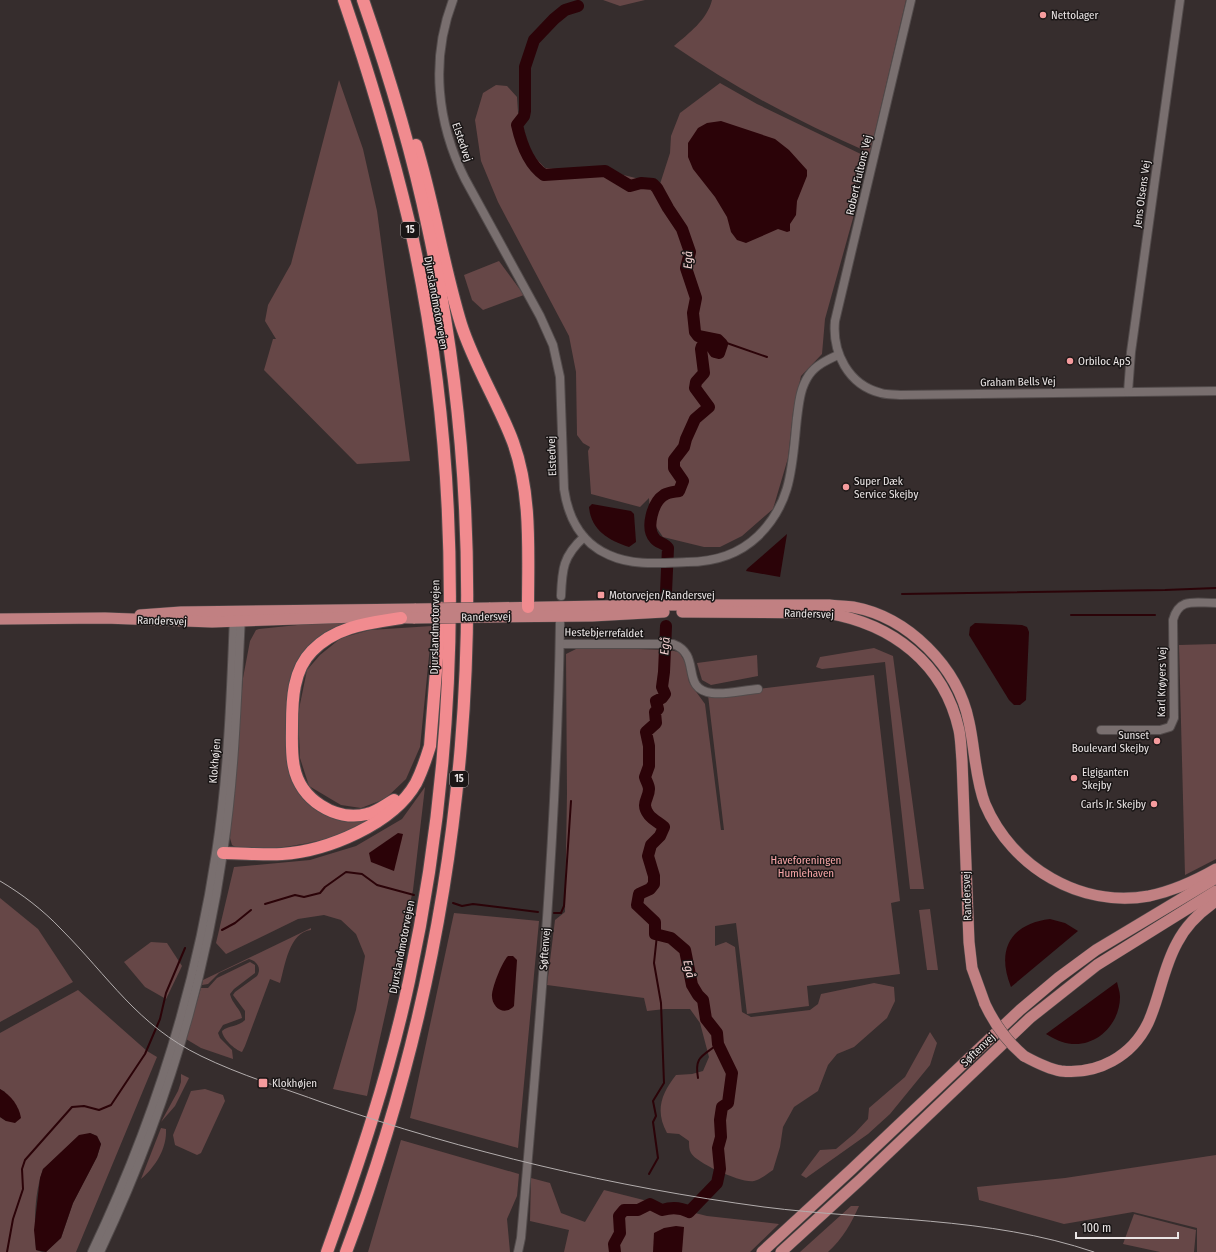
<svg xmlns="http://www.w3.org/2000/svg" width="1216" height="1252" viewBox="0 0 1216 1252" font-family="'Fira Sans Condensed',sans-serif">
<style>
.green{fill:#664747}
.water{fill:#2b0308}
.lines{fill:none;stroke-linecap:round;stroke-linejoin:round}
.stream{stroke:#2b0308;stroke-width:2}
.river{stroke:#2b0308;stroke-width:12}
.minor-casing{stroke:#524b4b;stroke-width:10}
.major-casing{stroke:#524b4b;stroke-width:12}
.highway-casing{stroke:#524b4b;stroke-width:14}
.minor{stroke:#796f6f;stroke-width:8}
.major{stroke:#c18082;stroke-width:11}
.highway{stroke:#f18b8f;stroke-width:12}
.tram{stroke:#b3adad;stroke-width:1}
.major-bridge-casing{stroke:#524b4b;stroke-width:12;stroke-linecap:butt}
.major-bridge{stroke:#c18082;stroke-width:11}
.poi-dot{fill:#f59b9d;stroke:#1a1616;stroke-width:1.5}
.labels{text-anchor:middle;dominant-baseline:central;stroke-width:3;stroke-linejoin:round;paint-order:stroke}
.shield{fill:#1a1616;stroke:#aca7a7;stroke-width:1}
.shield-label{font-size:10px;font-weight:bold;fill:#eae5e5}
.poi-label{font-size:11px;fill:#eae5e5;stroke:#1a1616;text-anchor:start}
.street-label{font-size:11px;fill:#eae5e5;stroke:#1a1616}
.park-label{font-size:11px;fill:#f7a6a8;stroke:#1a1616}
.water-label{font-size:12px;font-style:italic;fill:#f7d4d4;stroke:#1a1616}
</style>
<rect width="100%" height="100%" fill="#362d2d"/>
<g class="green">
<polygon points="603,0 645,0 620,6"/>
<path d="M712 0H906L870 153C801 123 736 89 674 46 689 33 707 20 712 0Z"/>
<polygon points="339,80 363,149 377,211 410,461 357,464 264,370 273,339 276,339 265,321 268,305 291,264"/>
<polygon points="720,83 757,104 867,157 863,177 856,182 855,189 860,193 825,319 822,354 801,376 793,412 788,458 773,509 742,536 720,547 704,547 663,537 650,518 649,498 640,507 591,494 588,451 590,447 583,443 577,435 576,372 569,336 498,202 481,161 475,120 483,93 496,85 507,86 517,97 518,112 531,153 545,168 568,170 591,167 660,184 670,153 671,136 680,113"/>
<polygon points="499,261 524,295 483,310 472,300 464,275"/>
<path d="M355 619 306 653 289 760 314 805 378 815C368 821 357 828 346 833 326 841 248 857 232 845L230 838 243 678 250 641 256 630 259 629Z"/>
<polygon points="432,626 420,747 406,779 385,799 361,808 341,805 309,786 300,758 298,714 307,670 320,655 341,638 370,630"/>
<polygon points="1216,644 1216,859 1185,875 1179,645"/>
<path d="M580 647 669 650 679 652 685 662 689 682 705 704 721 830H724L708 695 874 675 900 901 891 903 900 974 807 986 809 1006 747 1014 736 923 715 926V946L726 942 735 947 742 1012 751 1017 810 1010 818 1004 821 994 874 983 894 987 895 1001 887 1018 854 1047 837 1054 828 1065 818 1091 794 1107 783 1127 780 1147 773 1170C767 1174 760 1180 754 1181 743 1184 696 1163 691 1153 689 1150 689 1145 689 1141L679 1134 667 1133C655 1111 661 1094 676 1075L692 1074 703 1071 709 1057 700 1023 690 1009H665L647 1011 644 998 547 985 555 920 565 912 567 793 566 654Z"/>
<polygon points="874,648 893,656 924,889 910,889 885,662 822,669 816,667 820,657"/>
<polygon points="757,655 758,676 711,685 702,680 697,663"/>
<polygon points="425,787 413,890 367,1096 333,1089 356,1010 365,956 356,934 341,920 324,915 298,919 226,954 216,943 234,867 310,860 356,846 402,819"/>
<polygon points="0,898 38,929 73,982 0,1022"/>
<polygon points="930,909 938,970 927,970 919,910"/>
<polygon points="454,913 539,921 518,1148 410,1118"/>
<path d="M311 928V930C289 932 285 966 280 983L270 979 245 1046 242 1052C235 1050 222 1038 222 1031 229 1025 238 1027 245 1020V1011L233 995 235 992 257 976C262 968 257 961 249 959L219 973 208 984 202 985 203 980Z"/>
<polygon points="151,942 167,943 182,966 166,999 145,987 124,962"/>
<path d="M250 962 255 965V973L234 989 230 994C232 1004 241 1009 242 1018L223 1025 218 1033 220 1038 232 1050 233 1059 201 1048 186 1039 201 988H208L217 978Z"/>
<path d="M78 990 147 1051 157 1057 76 1252H46L61 1238 73 1203 97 1157 101 1144 97 1136 90 1133 43 1169C34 1194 34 1225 36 1250L42 1252H0V1117L6 1121 5 1092 0 1089V1033Z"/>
<polygon points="930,1032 937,1043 930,1065 890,1114 868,1134 806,1178 801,1175 820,1150 836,1149 855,1133 868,1119 869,1108 905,1077"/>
<polygon points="181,1074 189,1078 175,1106 161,1122 178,1091 181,1082"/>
<polygon points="205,1089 223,1095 225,1101 201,1153 197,1155 175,1145 173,1135 191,1091"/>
<path d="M161 1128 166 1129C167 1149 155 1167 141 1179Z"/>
<polygon points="401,1140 519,1174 517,1196 507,1219 510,1252 368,1252"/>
<polygon points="1216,1155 1216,1252 1197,1252 1197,1228 1133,1212 1064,1224 979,1200 977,1187 1065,1178"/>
<polygon points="531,1178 550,1183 561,1213 585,1222 604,1190 707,1216 779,1224 750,1252 564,1252 569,1230 530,1221"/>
<path d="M851 1206H859C851 1224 843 1238 828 1252H800Z"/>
<polygon points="1134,1214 1196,1230 1194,1252 1160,1252 1123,1244"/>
</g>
<g class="water">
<polygon points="721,121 775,139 789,150 807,170 807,176 797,201 796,215 790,224 790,231 787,232 778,229 746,243 737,240 731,232 727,217 715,197 693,169 688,157 688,143 698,128 707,123"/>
<path d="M592 504 631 511 634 514 636 542 629 547C608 540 591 530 589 507Z"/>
<polygon points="787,534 780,577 746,571 747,569"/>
<polygon points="975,623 1022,625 1027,627 1029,632 1026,700 1020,705 1014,705 1009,700 969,635 970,627"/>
<polygon points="398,833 403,834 394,871 371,862 369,853"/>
<path d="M1050 919 1065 923 1078 931 1011 987C996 950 1010 924 1050 919Z"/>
<path d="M508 956H513L517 960 514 1006C504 1017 491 1007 492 994 493 985 502 962 508 956Z"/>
<path d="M1117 982C1118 987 1120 992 1120 997 1120 1023 1098 1046 1072 1044 1062 1043 1054 1039 1046 1034Z"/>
<path d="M0 1089C11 1095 19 1106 21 1118L15 1123 6 1121 0 1117Z"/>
<polygon points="90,1133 97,1136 101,1144 97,1157 73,1203 61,1238 46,1252 36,1250 34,1230 40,1178 43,1169 79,1135"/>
<polygon points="676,1226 684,1227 682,1252 653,1252 654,1233 664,1228"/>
</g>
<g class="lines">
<g class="stream">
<polyline points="721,341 767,357"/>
<polyline points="902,594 1165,590 1216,588"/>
<polyline points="1071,615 1155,615"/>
<polyline points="453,903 462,906 473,904 538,912"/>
<polyline points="265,904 295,895 304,897 320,893 325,887 346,872 362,874 377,885 414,895"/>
<polyline points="554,913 561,913 564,906 571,801"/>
<polyline points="222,930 235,923 251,910"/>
<path d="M698 1078C694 1056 703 1056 718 1044"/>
<polyline points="649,1174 658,1158 653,1122 656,1116 653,1101 664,1083 661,1003 654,963 657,935"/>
<polyline points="7,1252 13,1219 23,1189 22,1169 25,1160 72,1107 84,1106 99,1110 111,1105 145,1054 160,1019 166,993 185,948"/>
</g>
<g class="river">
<path d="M578 6 565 10 554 19 534 40 525 67V111L524 116 517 125C521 143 528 164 544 175L605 171 630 186 641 183 653 184 657 188 668 208 682 229 690 252 686 268 696 298 693 313 695 332 698 336 718 340 722 344 719 353 715 352 710 344 702 346 701 349 704 373 696 382 695 388 709 407 695 419 686 439 684 447 674 460V468L683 481 679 491C674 492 669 492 664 495 653 502 645 528 655 539 658 543 665 543 668 548L666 592"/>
<path d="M615 1252 614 1244 620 1233 619 1216 624 1210H638L650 1204 662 1210C672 1207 680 1207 689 1212L717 1183 720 1169 718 1148 721 1137 720 1120 722 1107 728 1103 732 1073 718 1044 717 1033 706 1019 703 1000 698 995 692 985 685 950 671 938 655 934V922L637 905 639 894 650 889 654 884V876L648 856 651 845 660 836 664 827C660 823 653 820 649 815 640 803 649 799 649 789 649 785 646 781 645 777L649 766V746L646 732 656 723 655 712 658 709 656 701 662 698 665 694 662 687 664 672 666 626"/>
</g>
<defs>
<g id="minor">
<path d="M453 0C430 60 437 123 465 179L540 316 553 345 560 377 564 489C568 517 581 543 609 555 633 566 661 563 687 562 714 562 738 555 758 536 793 502 792 464 797 418 799 403 800 388 809 375 816 365 827 360 838 355"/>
<path d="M911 0 835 321C832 352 848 385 881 393 887 395 894 394 900 395L1216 391"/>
<polyline points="1128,392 1131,352 1180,0"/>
<path d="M561 596C562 569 563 556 584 537"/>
<path d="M560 644H673C703 655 679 689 712 693 726 695 744 690 758 689"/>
<path d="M1101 730H1160L1170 727 1174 718 1173 620C1179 597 1195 603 1216 603"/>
<path d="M92 1252C152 1126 195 991 216 853 228 775 231 695 234 616"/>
<path d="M100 1252C160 1125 203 992 223 853 235 774 237 695 241 616"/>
<path d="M518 1252 521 1238C539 1033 557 829 560 623"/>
</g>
<g id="major">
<path d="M489 608 655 605H829C837 606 845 606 853 607 908 617 958 667 969 722 975 749 975 778 985 804 1012 868 1081 908 1149 896 1173 891 1195 881 1216 869"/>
<path d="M682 612 827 613C892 624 944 663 959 730 961 740 961 750 962 761L969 942 972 968 985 1004"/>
<polyline points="140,615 181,612 416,609"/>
<polyline points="489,617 592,616 664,612"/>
<polyline points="0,619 105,618 212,622 355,617 415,618"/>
<path d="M1024 1056C1035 1062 1048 1069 1061 1071 1098 1075 1132 1056 1148 1023 1160 997 1163 968 1177 943 1186 925 1200 912 1216 901"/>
<polyline points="762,1252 852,1169 1020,1010 1058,978 1096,950 1216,878"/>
<polyline points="781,1252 861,1179 1030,1018 1097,965 1216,891"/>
</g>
<g id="highway">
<path d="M416 145C434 204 443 265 461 324 474 365 498 402 513 442 532 494 528 553 528 607"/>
<path d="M394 800C385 805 377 812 367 814 335 822 300 799 294 767 291 754 292 739 292 725 292 700 293 670 312 651 336 626 369 623 401 618"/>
<path d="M223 853C243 853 262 855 282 854 327 851 393 824 416 783 422 771 426 759 430 746L441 608"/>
<path d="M327 1252C359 1163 389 1074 409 981 462 735 465 468 409 222 391 147 369 73 344 0"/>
<path d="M346 1252C469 927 502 569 428 228 412 151 389 75 363 0"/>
</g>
</defs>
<use href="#minor" class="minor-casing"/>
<use href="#major" class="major-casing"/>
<use href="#highway" class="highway-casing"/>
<use href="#minor" class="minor"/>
<use href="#major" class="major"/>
<use href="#highway" class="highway"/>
<path class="tram" d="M0 881C22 894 43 910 61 929 109 977 137 1025 201 1056 240 1075 283 1088 324 1103 466 1152 614 1187 764 1207 874 1221 988 1216 1094 1252"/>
<defs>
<g id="major-bridge">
<polyline points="416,609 489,608"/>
<polyline points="415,618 489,617"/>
<path d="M985 1004C995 1025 1006 1041 1024 1056"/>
</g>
</defs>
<use href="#major-bridge" class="major-bridge-casing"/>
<use href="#major-bridge" class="major-bridge"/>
</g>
<g class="poi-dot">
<circle cx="1043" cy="15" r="4"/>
<circle cx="1070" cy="361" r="4"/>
<circle cx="846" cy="487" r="4"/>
<rect x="597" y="591" width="8" height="8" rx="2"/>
<circle cx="1157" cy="741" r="4"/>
<circle cx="1074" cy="778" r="4"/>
<circle cx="1154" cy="804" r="4"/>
<rect x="258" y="1078" width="10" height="10" rx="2"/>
</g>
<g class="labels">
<g class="shield">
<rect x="401" y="222" width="18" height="16" rx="3"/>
<rect x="450" y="771" width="18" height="16" rx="3"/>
</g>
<g class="shield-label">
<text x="410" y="230">15</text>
<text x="459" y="779">15</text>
</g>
<g class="poi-label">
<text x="1051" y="15">Nettolager</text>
<text x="1078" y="361">Orbiloc ApS</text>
<text x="854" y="481">Super Dæk<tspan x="854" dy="13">Service Skejby</tspan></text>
<text x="609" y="595">Motorvejen/Randersvej</text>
<text x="1149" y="735" text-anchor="end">Sunset<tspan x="1149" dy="13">Boulevard Skejby</tspan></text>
<text x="1082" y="772">Elgiganten<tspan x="1082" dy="13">Skejby</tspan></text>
<text x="1146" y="804" text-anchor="end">Carls Jr. Skejby</text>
<text x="272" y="1083">Klokhøjen</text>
</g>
<g class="street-label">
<text transform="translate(462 142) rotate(71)">Elstedvej</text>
<text transform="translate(859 175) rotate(-77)">Robert Fultons Vej</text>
<text transform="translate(1142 194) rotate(-82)">Jens Olsens Vej</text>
<text transform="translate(436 303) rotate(80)">Djurslandmotorvejen</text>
<text transform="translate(1018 382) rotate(-1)">Graham Bells Vej</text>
<text transform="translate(552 456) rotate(-92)">Elstedvej</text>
<text transform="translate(809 614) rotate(2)">Randersvej</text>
<text transform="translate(486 617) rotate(-1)">Randersvej</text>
<text transform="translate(162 621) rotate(2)">Randersvej</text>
<text transform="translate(435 627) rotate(-89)">Djurslandmotorvejen</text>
<text transform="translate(604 633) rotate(1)">Hestebjerrefaldet</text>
<text transform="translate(1162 682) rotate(-89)">Karl Krøyers Vej</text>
<text transform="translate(215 761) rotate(-85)">Klokhøjen</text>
<text transform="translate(967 896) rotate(-92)">Randersvej</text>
<text transform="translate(402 947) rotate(-79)">Djurslandmotorvejen</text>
<text transform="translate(545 949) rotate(-86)">Søftenvej</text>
<text transform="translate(978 1050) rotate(-44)">Søftenvej</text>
</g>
<g class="park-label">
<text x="806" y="860">Haveforeningen<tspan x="806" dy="13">Humlehaven</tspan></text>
</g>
<g class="water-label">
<text transform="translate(688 260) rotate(-89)">Egå</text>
<text transform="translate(665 646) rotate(-86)">Egå</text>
<text transform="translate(689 969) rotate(78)">Egå</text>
</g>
</g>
<path d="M1076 1232v6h102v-6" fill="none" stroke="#eae5e5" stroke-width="2"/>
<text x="1082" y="1232" font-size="12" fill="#eae5e5" stroke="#1a1616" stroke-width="3" paint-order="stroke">100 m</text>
</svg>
